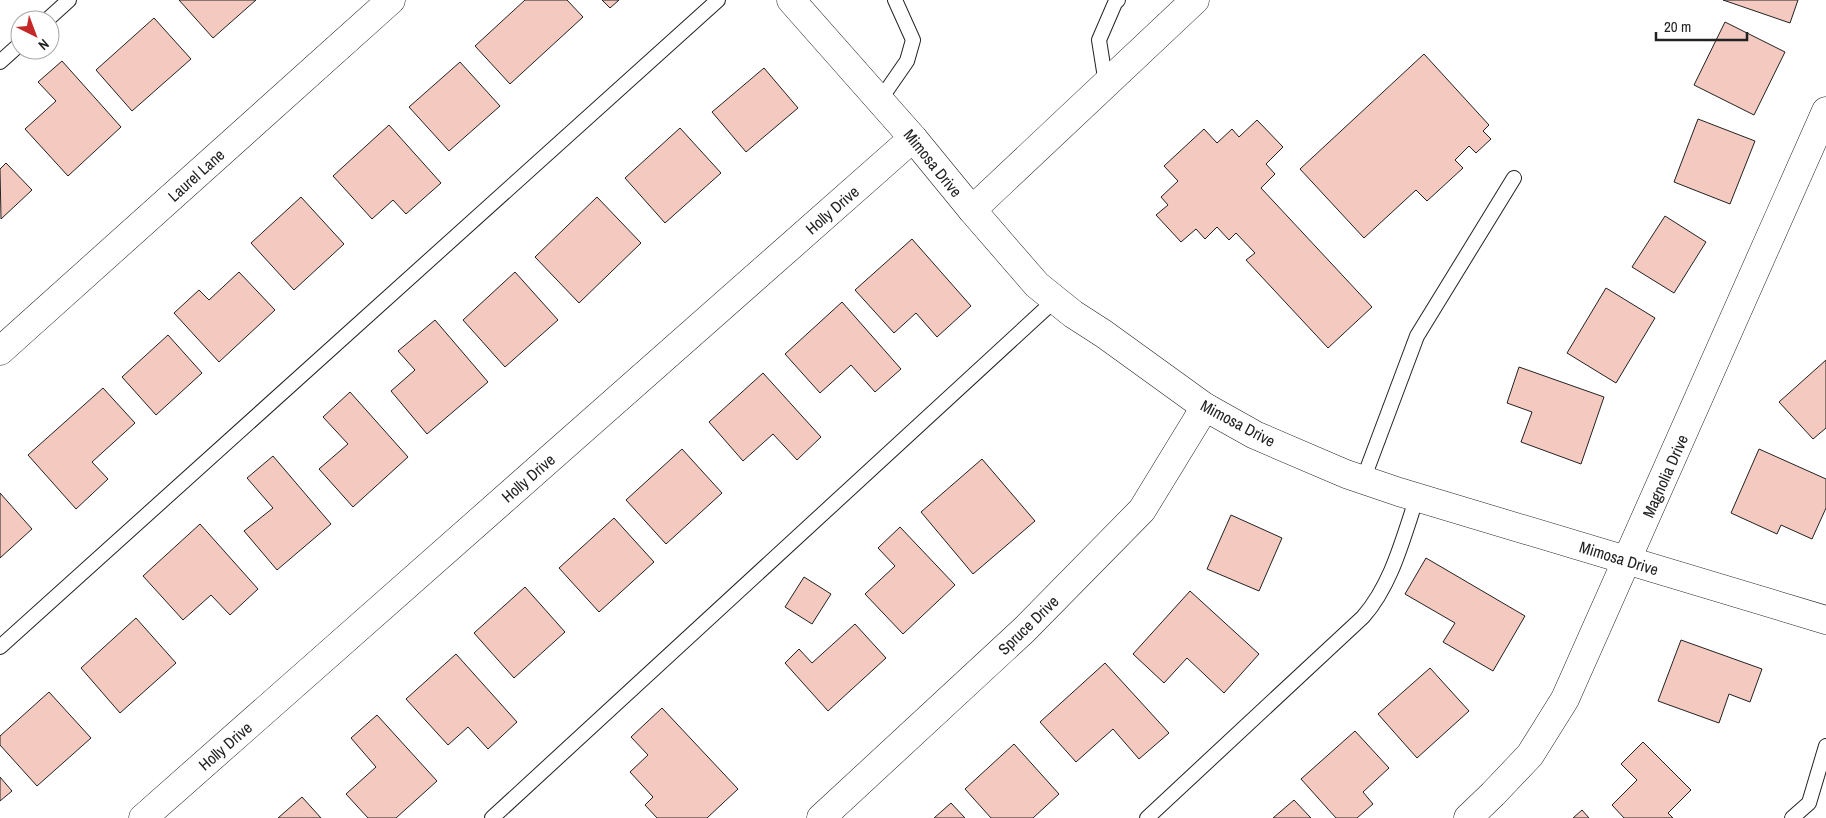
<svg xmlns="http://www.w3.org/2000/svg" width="1826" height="818" viewBox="0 0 1826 818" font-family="'Archivo Narrow',sans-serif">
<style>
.building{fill:#f3c9c0;stroke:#222}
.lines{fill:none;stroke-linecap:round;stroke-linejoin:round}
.lane-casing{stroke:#222;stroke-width:16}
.street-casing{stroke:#222;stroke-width:29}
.secondary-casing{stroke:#222;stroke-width:29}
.lane{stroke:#fff;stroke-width:14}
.street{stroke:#fff;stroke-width:28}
.secondary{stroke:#fff;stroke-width:28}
.labels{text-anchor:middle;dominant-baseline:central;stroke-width:4;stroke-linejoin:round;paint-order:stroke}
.street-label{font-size:16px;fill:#222;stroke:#fff}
</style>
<rect width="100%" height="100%" fill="#fff"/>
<g class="building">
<polygon points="179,0 256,0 213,38"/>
<polygon points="525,0 567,0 583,17 510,84 475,46"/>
<polygon points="602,0 619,0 610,8"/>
<polygon points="1723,0 1798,0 1790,23"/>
<polygon points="154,18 191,59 132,111 96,70"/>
<polygon points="1725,22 1785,52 1754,115 1694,85"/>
<polygon points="1424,54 1489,125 1483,131 1491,139 1476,153 1469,146 1455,160 1463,168 1427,201 1416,190 1364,238 1300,169"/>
<polygon points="62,61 121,127 68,176 25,129 56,101 38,82"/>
<polygon points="460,62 500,106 449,151 409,107"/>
<polygon points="764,68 798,108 746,152 712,112"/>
<polygon points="1698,119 1755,141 1730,204 1674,182"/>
<polygon points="1257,120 1283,147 1266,164 1275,174 1261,188 1372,307 1328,348 1246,260 1255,253 1236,233 1229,240 1217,227 1205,239 1196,229 1181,242 1156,215 1168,205 1161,197 1178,181 1164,166 1204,129 1217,143 1232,129 1239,137"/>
<polygon points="389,125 441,183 406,214 393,200 372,219 333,176"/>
<polygon points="680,128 721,173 665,223 625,178"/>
<polygon points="6,163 32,190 1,219 0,169"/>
<polygon points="301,197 344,244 294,290 251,243"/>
<polygon points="597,197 641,243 579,303 535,257"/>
<polygon points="1665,216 1706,242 1674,293 1632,267"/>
<polygon points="912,239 971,306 937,337 916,313 894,333 855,290"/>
<polygon points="239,272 275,310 219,362 174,313 199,290 209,300"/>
<polygon points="515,272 558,320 505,367 463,320"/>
<polygon points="1606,288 1655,318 1616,383 1567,353"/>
<polygon points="842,302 901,369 875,392 851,365 820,393 785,354"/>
<polygon points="435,320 488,382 427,434 391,391 415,370 398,351"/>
<polygon points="168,335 202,373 156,415 122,377"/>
<polygon points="1826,360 1826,428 1813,439 1779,402"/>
<polygon points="1519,367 1604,397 1581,464 1521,442 1532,412 1507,403"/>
<polygon points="763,373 821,437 797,460 773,434 743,461 709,422"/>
<polygon points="103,388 135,423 92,462 108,479 76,509 28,455"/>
<polygon points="350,392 408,457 353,507 319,469 348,444 323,417"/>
<polygon points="682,449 722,493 666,544 626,500"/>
<polygon points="1759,449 1826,479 1826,508 1812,539 1781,525 1777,534 1731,513"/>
<polygon points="273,456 331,524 277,570 244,531 273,508 247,478"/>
<polygon points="982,459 1035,521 973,574 921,512"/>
<polygon points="0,493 32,529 0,558"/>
<polygon points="1231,515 1282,538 1259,591 1207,569"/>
<polygon points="614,518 654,562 599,612 559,568"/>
<polygon points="200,524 258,589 230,615 211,595 183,620 143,576"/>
<polygon points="900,527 955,585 903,634 865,594 895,566 878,548"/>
<polygon points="1426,558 1525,616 1493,671 1443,642 1455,623 1405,594"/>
<polygon points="804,577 831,594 812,624 785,607"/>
<polygon points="525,587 565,632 514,678 474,633"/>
<polygon points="1190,591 1259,654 1224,693 1187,658 1164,683 1133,654"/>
<polygon points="136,618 176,663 120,713 81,668"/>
<polygon points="855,624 886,658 828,711 785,663 799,649 812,663"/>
<polygon points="1681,640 1762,669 1750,702 1729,694 1719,723 1658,701"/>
<polygon points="456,654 517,722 488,749 468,727 448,745 406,699"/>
<polygon points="1105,663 1169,733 1139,759 1113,729 1076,762 1040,722"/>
<polygon points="1430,668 1469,711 1417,758 1378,714"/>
<polygon points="49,692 91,738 37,786 0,745 0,736"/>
<polygon points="662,708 738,789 707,818 657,818 645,805 653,797 630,772 648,755 631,737"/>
<polygon points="377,715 437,781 396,818 368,818 346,794 376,767 351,738"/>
<polygon points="1355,731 1389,768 1363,792 1373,804 1357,818 1336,818 1301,779"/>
<polygon points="1643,742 1691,790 1668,813 1673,818 1624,818 1612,805 1637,780 1621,764"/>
<polygon points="1014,744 1059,794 1033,818 991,818 965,789"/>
<polygon points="0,777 12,791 0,801"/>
<polygon points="302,797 321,818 278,818"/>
<polygon points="1294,800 1311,818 1273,818"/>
<polygon points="951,803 965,818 934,818"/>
<polygon points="1582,810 1589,818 1573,818"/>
</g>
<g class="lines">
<defs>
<g id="lane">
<polyline points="47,20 69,0"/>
<polyline points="0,62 20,44"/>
<polyline points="1106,84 1099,40 1115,3 1118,0"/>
<polyline points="880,100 907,61 913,40 895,0"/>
<polyline points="1363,480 1417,336 1514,178"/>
<polyline points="0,647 718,0"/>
<polyline points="492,818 1055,300"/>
<path d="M1147 818 1363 617C1392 584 1403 538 1417 497"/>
<polyline points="1792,818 1809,803 1826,746"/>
</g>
<g id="street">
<polyline points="972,210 1195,0"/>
<polyline points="0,351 391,0"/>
<polyline points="143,818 913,138"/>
<polyline points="821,818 1024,630 1142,510 1205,407"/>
<polyline points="1468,818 1493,794 1530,755 1565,699 1826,111"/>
</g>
<polyline id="secondary" points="791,0 913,138 972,210 1037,285 1073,314 1104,334 1205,407 1255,435 1346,474 1399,492 1826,620"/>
</defs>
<use href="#lane" class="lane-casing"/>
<use href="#street" class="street-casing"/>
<use href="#secondary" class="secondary-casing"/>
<use href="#lane" class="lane"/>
<use href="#street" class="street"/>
<use href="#secondary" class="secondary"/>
</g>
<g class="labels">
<g class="street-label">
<text transform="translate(933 163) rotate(51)">Mimosa Drive</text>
<text transform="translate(196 175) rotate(-42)">Laurel Lane</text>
<text transform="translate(832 210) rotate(-41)">Holly Drive</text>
<text transform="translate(1238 423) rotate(28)">Mimosa Drive</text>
<text transform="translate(1665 476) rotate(-66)">Magnolia Drive</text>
<text transform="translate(528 478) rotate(-41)">Holly Drive</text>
<text transform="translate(1619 558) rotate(17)">Mimosa Drive</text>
<text transform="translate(1028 625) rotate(-44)">Spruce Drive</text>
<text transform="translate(225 746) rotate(-41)">Holly Drive</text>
</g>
</g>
<g transform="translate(35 35) rotate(138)"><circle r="24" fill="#ffffff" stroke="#a7a7a7"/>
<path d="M0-4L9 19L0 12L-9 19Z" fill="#c62828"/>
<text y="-8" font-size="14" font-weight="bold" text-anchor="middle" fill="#222222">N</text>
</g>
<path d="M1656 32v8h91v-8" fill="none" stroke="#222222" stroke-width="2.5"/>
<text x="1664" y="32" font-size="15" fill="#222222" stroke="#ffffff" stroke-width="4" paint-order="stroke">20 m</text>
</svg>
